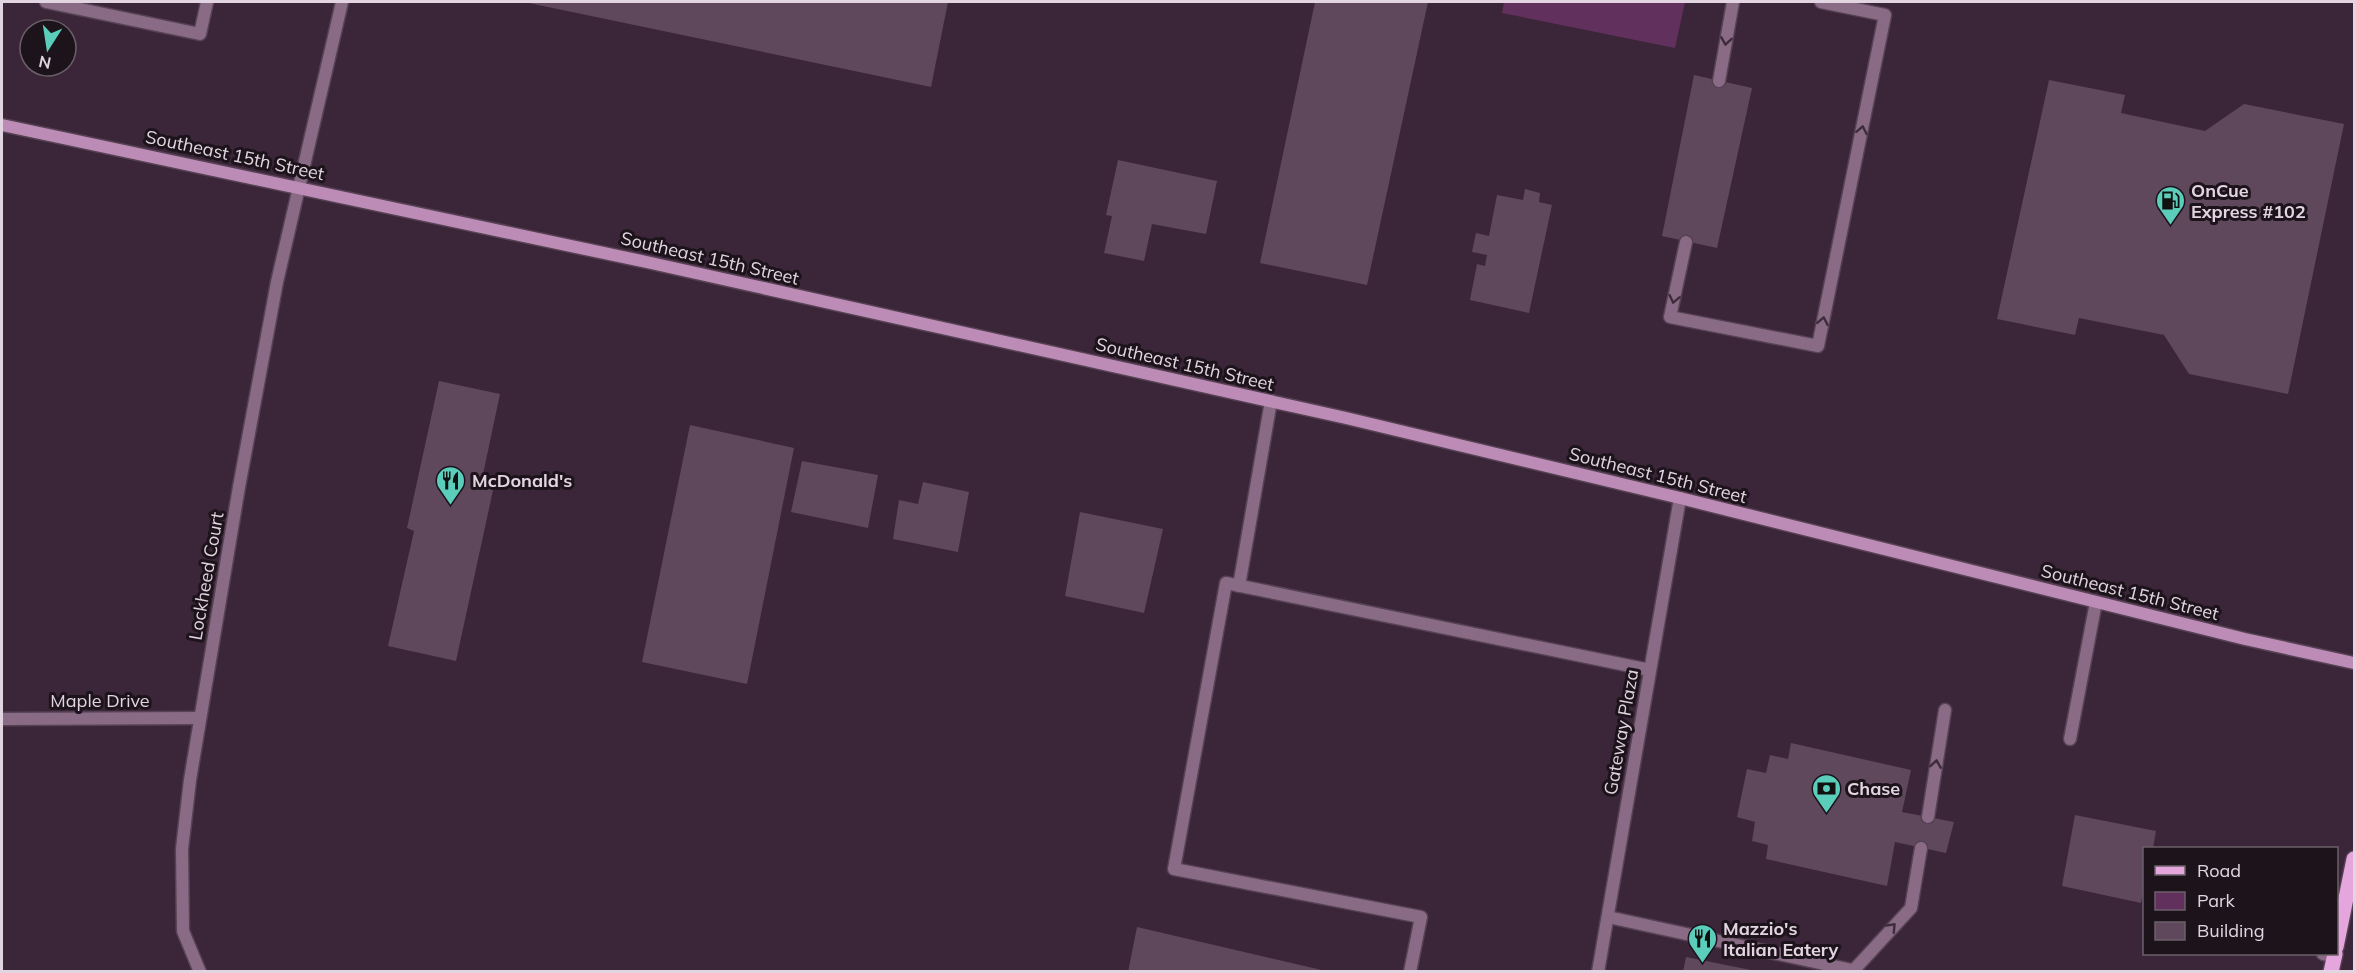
<svg xmlns="http://www.w3.org/2000/svg" width="2356" height="973" viewBox="0 0 2356 973" font-family="Mulish,sans-serif">
<style>
.green{fill:#62305d}
.building{fill:#5f475c}
.lines{fill:none;stroke-linecap:round;stroke-linejoin:round}
.service-casing{stroke:#564254;stroke-width:15}
.minor-casing{stroke:#564254;stroke-width:15}
.secondary-casing{stroke:#564254;stroke-width:15}
.primary-casing{stroke:#564254;stroke-width:18}
.service{stroke:#896b85;stroke-width:12}
.minor{stroke:#896b85;stroke-width:12}
.secondary{stroke:#bd8cb6;stroke-width:12}
.primary{stroke:#e4a6dc;stroke-width:15}
.oneway{stroke:#3d2d3b}
.labels{text-anchor:middle;dominant-baseline:central;stroke-width:6;stroke-linejoin:round;paint-order:stroke}
.street-label{font-size:18px;fill:#e2d4e0;stroke:#1c131b}
.poi-label{font-size:18px;font-weight:bold;fill:#e2d4e0;stroke:#1c131b;text-anchor:start}
</style>
<rect width="100%" height="100%" fill="#3b2639"/>
<polygon class="green" points="1504,2 1685,2 1675,48 1502,13"/>
<g class="building">
<polygon points="524,2 948,2 931,87"/>
<polygon points="1315,2 1428,2 1367,285 1260,263"/>
<polygon points="1694,75 1752,88 1717,248 1662,236"/>
<polygon points="2049,80 2125,95 2121,113 2205,131 2244,104 2344,124 2288,394 2189,374 2164,335 2079,318 2075,335 1997,319"/>
<polygon points="1118,160 1217,181 1206,234 1152,224 1144,261 1104,253 1112,216 1106,215"/>
<polygon points="1525,189 1540,193 1539,202 1552,205 1529,313 1470,300 1477,264 1485,266 1487,255 1472,252 1476,233 1489,236 1497,195 1523,200"/>
<polygon points="439,381 500,394 482,479 495,481 456,661 388,646 414,531 407,528"/>
<polygon points="690,425 794,448 747,684 642,662"/>
<polygon points="802,461 878,475 868,528 791,512"/>
<polygon points="923,482 969,492 958,552 893,539 899,500 918,504"/>
<polygon points="1080,512 1163,529 1144,613 1065,596"/>
<polygon points="1791,743 1911,770 1902,812 1954,822 1946,853 1895,842 1887,886 1766,859 1768,845 1752,841 1755,822 1737,817 1747,769 1766,773 1770,755 1788,759"/>
<polygon points="2075,815 2156,831 2153,848 2144,848 2144,888 2141,903 2062,886"/>
<polygon points="1137,927 1326,971 1325,972 1128,972"/>
<polygon points="1686,957 1751,970 1751,972 1683,972"/>
</g>
<g class="lines">
<defs>
<g id="service">
<polyline points="46,2 200,34 207,2"/>
<polyline points="1719,81 1733,2"/>
<polyline points="1686,242 1670,317 1818,346 1885,15 1821,2"/>
<polyline points="1239,586 1271,401"/>
<polyline points="2070,739 2096,602"/>
<polyline points="1928,817 1945,710"/>
<polyline points="1608,917 1852,970"/>
<polyline points="2323,954 2335,956"/>
<polyline points="1410,972 1421,917 1174,869 1226,583 1650,670"/>
<polyline points="1598,972 1680,498"/>
<polyline points="1852,972 1911,908 1921,848"/>
</g>
<g id="minor">
<polyline points="2,719 199,718"/>
<polyline points="200,972 183,931 182,849 190,780 239,487 277,282 342,2"/>
</g>
<polyline id="secondary" points="2,125 651,263 1346,418 1680,498 2245,639 2354,663"/>
<g id="primary">
<polyline points="2336,947 2354,859"/>
<polyline points="2331,972 2335,954"/>
</g>
</defs>
<use href="#service" class="service-casing"/>
<use href="#minor" class="minor-casing"/>
<use href="#secondary" class="secondary-casing"/>
<use href="#primary" class="primary-casing"/>
<use href="#service" class="service"/>
<use href="#minor" class="minor"/>
<use href="#secondary" class="secondary"/>
<use href="#primary" class="primary"/>
</g>
<defs><path id="oneway-chevron" d="M-2-3.5L2.5 0L-2 3.5" fill="none" stroke-width="1.6" stroke-linecap="round" stroke-linejoin="round" transform="scale(1.5)"/></defs>
<g class="oneway">
<use href="#oneway-chevron" transform="translate(1726 41) rotate(99)"/>
<use href="#oneway-chevron" transform="translate(1862 130) rotate(-79)"/>
<use href="#oneway-chevron" transform="translate(1674 299) rotate(102)"/>
<use href="#oneway-chevron" transform="translate(1823 321) rotate(-79)"/>
<use href="#oneway-chevron" transform="translate(1936 764) rotate(-81)"/>
<use href="#oneway-chevron" transform="translate(1892 927) rotate(-47)"/>
</g>
<defs>
<symbol id="fuel-pin" viewBox="-11 -11 22 30"><path d="M0 17L-7.5 6A9.5 9.5 0 1 1 7.5 6Z" fill="#5bcebb" stroke="#1c131b"/><path d="M-5.5-6h7V0h2V4h1.3V-2.5L3-4.5l.8-.8L6-3V5H2.5V1h-1V6h-7ZM-4.2-4.7v3.2H.2V-4.7Z" fill="#111"/></symbol>
<symbol id="restaurant-pin" viewBox="-11 -11 22 30"><path d="M0 17L-7.5 6A9.5 9.5 0 1 1 7.5 6Z" fill="#5bcebb" stroke="#1c131b"/><path d="M-5-6h1v4h1v-4h1v4h1v-4h1v5L-1.5 .5V6h-2V.5L-5-1ZM5-6V6H3V1.5H1.5Q1.5-4 5-6Z" fill="#111"/></symbol>
<symbol id="bank-pin" viewBox="-11 -11 22 30"><path d="M0 17L-7.5 6A9.5 9.5 0 1 1 7.5 6Z" fill="#5bcebb" stroke="#1c131b"/><path d="M-6-4H6V4H-6ZM0-2.3a2.3 2.3 0 1 0 0 4.6a2.3 2.3 0 1 0 0-4.6Z" fill="#111"/></symbol>
</defs>
<g fill-rule="evenodd">
<use href="#fuel-pin" x="2154" y="184" width="33" height="45"/>
<use href="#restaurant-pin" x="434" y="464" width="33" height="45"/>
<use href="#bank-pin" x="1810" y="772" width="33" height="45"/>
<use href="#restaurant-pin" x="1686" y="922" width="33" height="45"/>
</g>
<g class="labels">
<g class="street-label">
<text transform="translate(235 155) rotate(12)">Southeast 15th Street</text>
<text transform="translate(710 258) rotate(13)">Southeast 15th Street</text>
<text transform="translate(1185 364) rotate(13)">Southeast 15th Street</text>
<text transform="translate(1658 475) rotate(14)">Southeast 15th Street</text>
<text transform="translate(206 576) rotate(-80)">Lockheed Court</text>
<text transform="translate(2130 592) rotate(14)">Southeast 15th Street</text>
<text x="100" y="700">Maple Drive</text>
<text transform="translate(1621 732) rotate(-80)">Gateway Plaza</text>
</g>
<g class="poi-label">
<text x="2191" y="190">OnCue<tspan x="2191" dy="21">Express #102</tspan></text>
<text x="472" y="480">McDonald's</text>
<text x="1847" y="788">Chase</text>
<text x="1723" y="928">Mazzio's<tspan x="1723" dy="21">Italian Eatery</tspan></text>
</g>
</g>
<rect width="2356" height="973" fill="none" stroke="#e2d4e0" stroke-width="6"/>
<rect x="2143" y="847" width="195" height="108" fill="#1c131b" stroke="#6b606a" stroke-width="1.5"/>
<rect x="2155" y="866" width="30" height="9" fill="#e4a6dc" stroke="#6b606a" stroke-width="1.5"/>
<text x="2197" y="877" font-size="18" fill="#e2d4e0">Road</text>
<rect x="2155" y="892" width="30" height="18" fill="#62305d" stroke="#6b606a" stroke-width="1.5"/>
<text x="2197" y="907" font-size="18" fill="#e2d4e0">Park</text>
<rect x="2155" y="922" width="30" height="18" fill="#5f475c" stroke="#6b606a" stroke-width="1.5"/>
<text x="2197" y="937" font-size="18" fill="#e2d4e0">Building</text>
<g transform="translate(48 48) rotate(192)"><circle r="28" fill="#1c131b" stroke="#6b606a" stroke-width="1.5"/>
<path d="M0-4.5L10 22L0 15L-10 22Z" fill="#5bcebb"/>
<text y="-9" font-size="16" font-weight="bold" text-anchor="middle" fill="#e2d4e0">N</text>
</g>
</svg>
